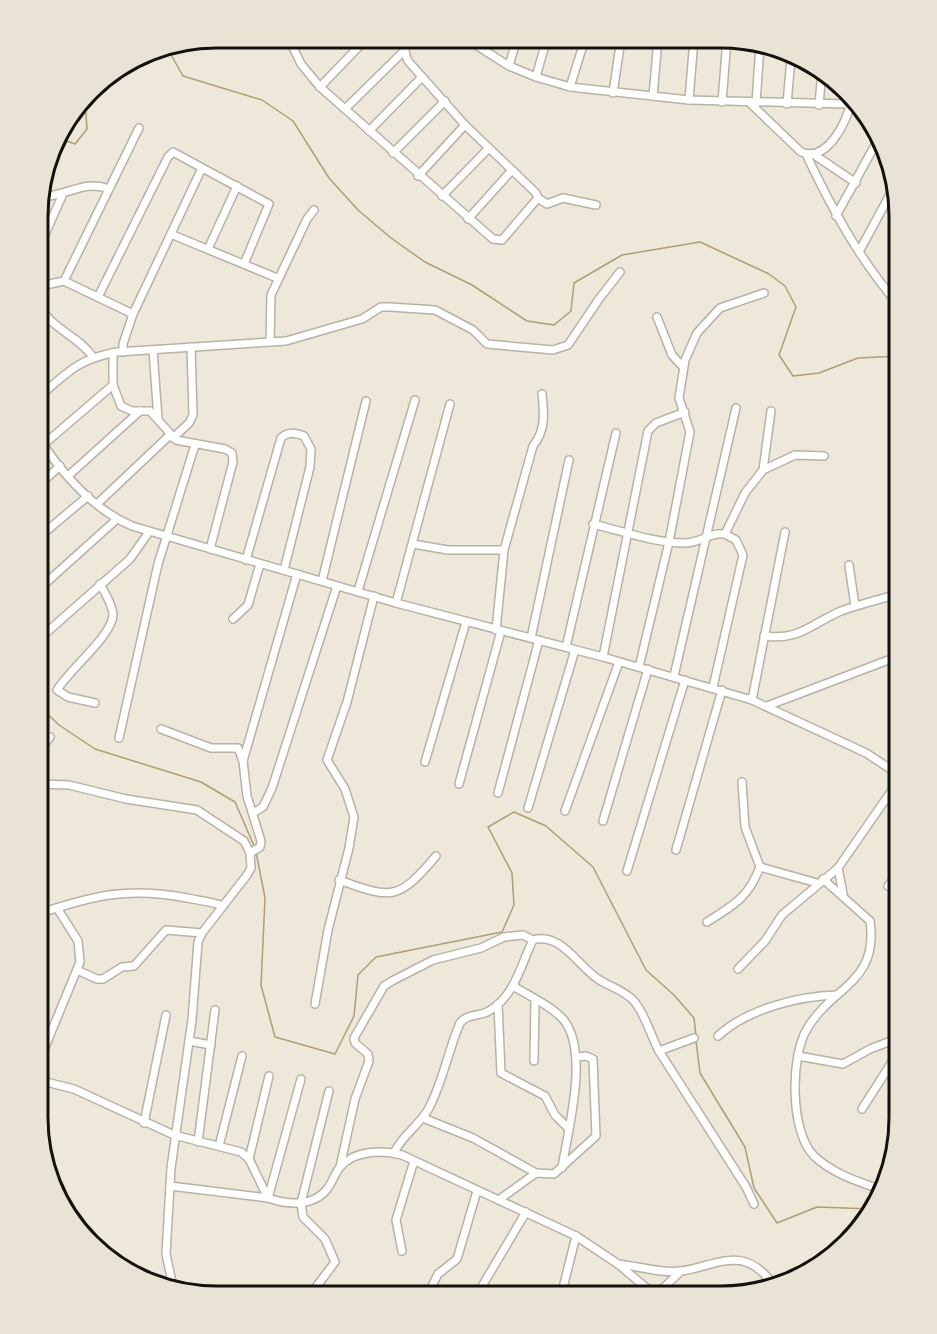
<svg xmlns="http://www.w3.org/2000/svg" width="937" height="1334" viewBox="0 0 937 1334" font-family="Raleway,sans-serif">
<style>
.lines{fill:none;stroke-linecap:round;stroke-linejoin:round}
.stream{stroke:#ae9e75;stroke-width:1.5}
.minor-casing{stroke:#b8b2a5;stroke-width:10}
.minor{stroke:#fff;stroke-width:7}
.rim{fill:none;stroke:#14120d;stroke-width:3}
</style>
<rect width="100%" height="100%" fill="#ede8da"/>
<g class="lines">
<g class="stream">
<polyline points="166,46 183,76 262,100 293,121 329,178 358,210 391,238 425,262 472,285 527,321 554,325 571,311 574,283 622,255 700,242 769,274 785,286 796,307 779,355 793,376 819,373 858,358 899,356"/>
<polyline points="58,138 75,144 87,129 85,99"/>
<polyline points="38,705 59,725 95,749 201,782 235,802 255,848"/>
<polyline points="256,852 265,898 261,985 275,1037 335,1054 354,1016 358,975 376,957 502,932 514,905 512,873 488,827 514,812 546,826 593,867 646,970 674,995 694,1018 696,1036"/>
<polyline points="696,1041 700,1073 745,1147 754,1188 777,1223 817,1207 872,1209"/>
</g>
<defs>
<g id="minor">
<polyline points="279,38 299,38"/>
<path d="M413 38C403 45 404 51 408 61L465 125 536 193 538 198 547 204 563 198 596 205"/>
<polyline points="465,38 509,66 536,77 570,87 689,100 847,104 850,106"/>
<polyline points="289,39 301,64 320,87 493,239 502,240 538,198"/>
<polyline points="509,66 517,38"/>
<polyline points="536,77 547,38"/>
<polyline points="320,87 367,38"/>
<polyline points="570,87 585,39"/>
<polyline points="613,93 621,39"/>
<polyline points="653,96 658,39"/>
<polyline points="689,100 694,39"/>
<polyline points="722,102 727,39"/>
<path d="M750 103 801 152C827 163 847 122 851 102"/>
<polyline points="756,103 760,45"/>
<polyline points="787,104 791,58"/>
<polyline points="819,105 822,71"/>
<polyline points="345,109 404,51"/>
<polyline points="369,131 422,77"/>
<polyline points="393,153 445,101"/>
<path d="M806 154C831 207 860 261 899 305"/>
<polyline points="813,154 856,183"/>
<polyline points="418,176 465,125"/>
<polyline points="442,196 488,149"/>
<path d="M39 197C66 197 84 179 109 189"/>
<polyline points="836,216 880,136"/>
<polyline points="468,219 512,170"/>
<polyline points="173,235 277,278"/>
<polyline points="39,248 62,196"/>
<polyline points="208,249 237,186"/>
<polyline points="860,250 893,189"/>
<polyline points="893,254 899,243"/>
<polyline points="64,281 133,314"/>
<polyline points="39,292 45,285 64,281 139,128"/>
<polyline points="98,297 168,157 173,152 269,204 244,264"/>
<path d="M39 304C49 328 79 336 93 357"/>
<polyline points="657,317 672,355 683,367"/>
<polyline points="270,342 271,295 307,219 314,210"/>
<polyline points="153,350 158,419"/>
<polyline points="123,352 123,344 133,314 202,168"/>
<polyline points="113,353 113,385 121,406 132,411 150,411 176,440 225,449 232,453 233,462 210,549"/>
<path d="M39 397C68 372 78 359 117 352L286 341 362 319 381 307H390L435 310 473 330 487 344 553 350 568 345 599 299 620 272"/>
<path d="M39 438C61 473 94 510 132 526L396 603 603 657 752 700 866 753 892 770 899 778"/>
<polyline points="173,438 189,423 193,415 191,347"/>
<polyline points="43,445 113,385"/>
<polyline points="763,470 795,455 824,456"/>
<polyline points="68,476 140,411"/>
<polyline points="39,485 60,466"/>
<polyline points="97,504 170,435"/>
<path d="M593 524C622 531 654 543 685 543 700 543 710 532 725 534L745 493 763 470 771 411"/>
<polyline points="38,538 88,496"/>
<polyline points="413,544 448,550 504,550"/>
<path d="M246 560 281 438C288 431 296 433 304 436L311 449 310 467 284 570"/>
<polyline points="849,565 855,606"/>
<polyline points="322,581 366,401"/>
<polyline points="38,590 117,519"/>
<polyline points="358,591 415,400"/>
<polyline points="396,603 450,404"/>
<polyline points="233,619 248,605 260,564"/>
<path d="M496 630 504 550 533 446C546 430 544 414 542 394"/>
<path d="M764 636C799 641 811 624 841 611 860 604 880 599 899 594"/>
<polyline points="531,638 569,460"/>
<polyline points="38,640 130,559 149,532"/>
<polyline points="566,647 616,433"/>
<polyline points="603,657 648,431 656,423 685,412"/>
<polyline points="639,667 669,542 690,432 679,398 685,360 697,333 720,308 764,293"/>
<polyline points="674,676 736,408"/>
<polyline points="713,687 743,555 736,540 725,534"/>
<polyline points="752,700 785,532"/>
<path d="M95 703 68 697 57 690C68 671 114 634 113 614 112 604 105 593 100 584"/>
<polyline points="767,706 899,656"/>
<polyline points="161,729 211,748 238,748 243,761 247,796 261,841 260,847 250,853"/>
<polyline points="119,738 158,564 195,445"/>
<polyline points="38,753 50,737"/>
<polyline points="243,761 297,574"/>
<polyline points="425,762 466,622"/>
<polyline points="38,784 69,785 126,799 197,810 244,841 250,853 251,868 247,875 202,933 198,942 192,1020 171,1168 166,1254 173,1287"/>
<polyline points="459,784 501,631"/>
<polyline points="498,793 539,640"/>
<polyline points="528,808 575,650"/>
<polyline points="565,811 619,662"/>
<polyline points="253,813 263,807 272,788 337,586"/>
<polyline points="603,821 648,669"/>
<polyline points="676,850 722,690"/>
<polyline points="760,867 817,883"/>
<polyline points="838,868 843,894"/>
<polyline points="627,871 685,680"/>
<path d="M823 879 870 921C879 983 832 986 807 1029 790 1057 790 1132 814 1156 832 1173 856 1181 879 1189"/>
<path d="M339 880C392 899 398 901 436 856"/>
<polyline points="888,886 899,873"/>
<path d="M38 914C94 895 128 887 187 898 200 901 211 901 223 906"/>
<path d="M707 922C734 905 748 898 760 867L745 827 742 782"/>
<polyline points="738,969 765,941 782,915 838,868 899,780"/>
<polyline points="77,970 97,979 103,979 122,967 134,966 166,930 202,933"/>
<path d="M513 986C529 996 550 1005 563 1019 590 1051 568 1129 562 1168"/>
<polyline points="315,1004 328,930 349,848 354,817 345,789 327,760 347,702 374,596"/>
<polyline points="498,1004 501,1073 545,1096 555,1115 567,1127"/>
<path d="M718 1036C747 1009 799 996 837 995"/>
<polyline points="189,1041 211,1045"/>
<polyline points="659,1051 746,1187 754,1204"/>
<polyline points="798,1056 843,1064 870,1049 899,1038"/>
<polyline points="534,1061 535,1001"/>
<polyline points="38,1064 80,962 78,941 57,908"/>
<path d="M38 1080 74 1089 174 1135 241 1152 249 1159 268 1198C288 1205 314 1207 328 1188 333 1181 335 1173 340 1167 354 1150 383 1150 402 1155L576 1236 618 1264 656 1296"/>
<polyline points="862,1109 899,1051"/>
<polyline points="423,1118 473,1138 536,1173"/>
<polyline points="144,1123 166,1015"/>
<polyline points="198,1142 215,1010"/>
<polyline points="219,1146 242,1056"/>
<path d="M394 1153C402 1135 420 1125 429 1108 443 1081 448 1051 460 1023 468 1013 479 1017 489 1011 515 996 521 964 533 940 561 932 578 966 598 979 610 987 624 990 634 1001 645 1014 651 1036 659 1051L694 1038"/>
<polyline points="249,1159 269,1076"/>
<polyline points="340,1167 355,1099 369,1061 368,1054 355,1043 354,1038 384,986 392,981 433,960 481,948 504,937 523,935 533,940"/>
<polyline points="170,1186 268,1198 301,1079"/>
<polyline points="500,1199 536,1173 554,1174 596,1136 593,1059 586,1056 578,1057"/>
<polyline points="402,1251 396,1220 414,1161"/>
<path d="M618 1264C637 1266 663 1274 682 1271 719 1265 743 1244 773 1284"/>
<polyline points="481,1288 526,1212"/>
<polyline points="310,1295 335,1262 325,1239 303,1217 301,1203 329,1091"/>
<polyline points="427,1296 438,1274 457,1259 477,1191"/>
<polyline points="561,1296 576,1236"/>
<polyline points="655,1296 681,1271"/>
</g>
</defs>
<use href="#minor" class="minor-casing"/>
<use href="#minor" class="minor"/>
</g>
<path d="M0 0H937V1334H0ZM216 48H721A168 168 0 0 1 889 216V1118A168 168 0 0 1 721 1286H216A168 168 0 0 1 48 1118V216A168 168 0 0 1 216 48Z" fill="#e9e3d6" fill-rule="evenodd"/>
<path class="rim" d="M216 48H721A168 168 0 0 1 889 216V1118A168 168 0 0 1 721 1286H216A168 168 0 0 1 48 1118V216A168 168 0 0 1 216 48Z"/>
</svg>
